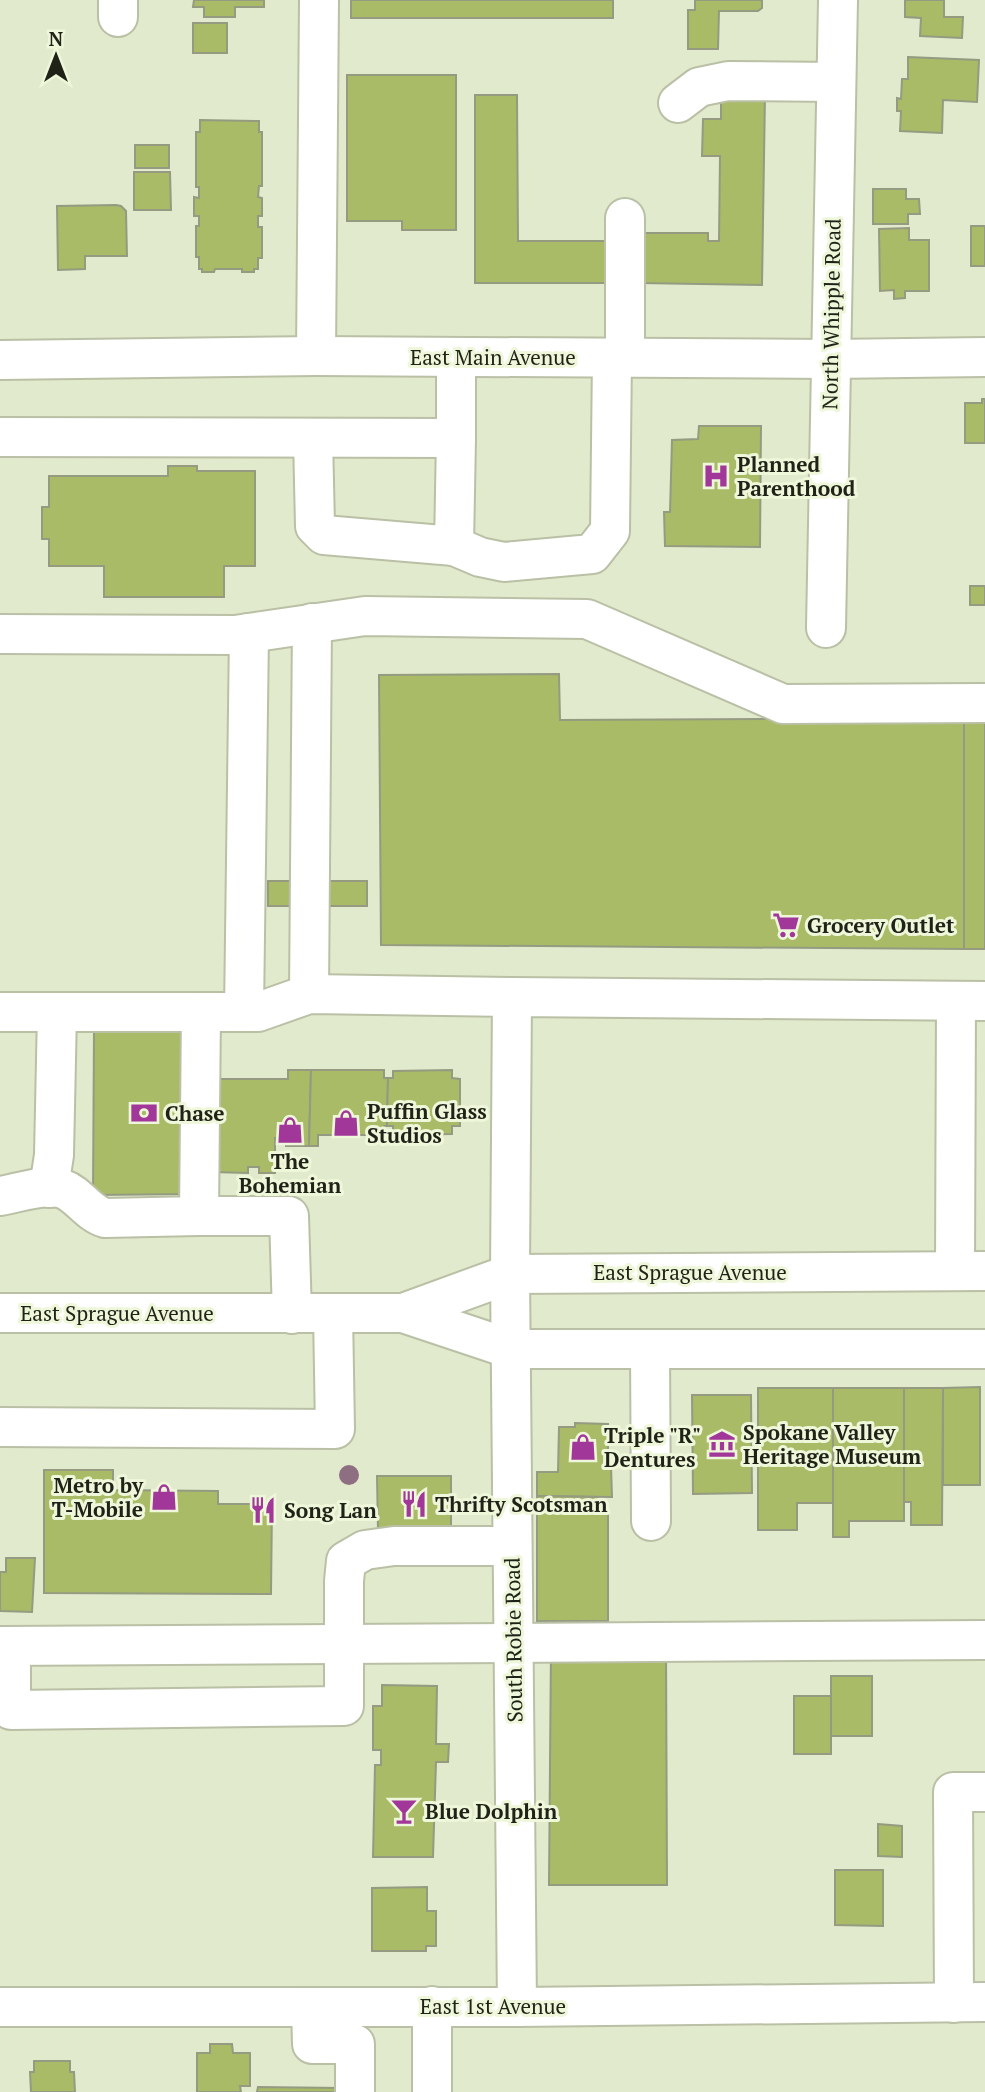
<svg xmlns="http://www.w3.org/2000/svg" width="985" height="2092" viewBox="0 0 985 2092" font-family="'PT Serif',serif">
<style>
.building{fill:#a9bb67;stroke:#949b81;stroke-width:2}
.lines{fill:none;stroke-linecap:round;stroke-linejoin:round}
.minor-casing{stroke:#b9c0a5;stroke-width:42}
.major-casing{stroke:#b9c0a5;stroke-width:42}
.minor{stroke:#fff;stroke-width:38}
.major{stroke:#fff;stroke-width:38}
.tree{fill:#8d6f81}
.labels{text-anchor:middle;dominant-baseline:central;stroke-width:6;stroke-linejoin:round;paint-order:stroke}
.street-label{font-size:21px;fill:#1f2217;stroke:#eff7da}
.poi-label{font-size:21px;font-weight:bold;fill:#1f2217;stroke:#eff7da;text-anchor:start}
</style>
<rect width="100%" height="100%" fill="#e2eacd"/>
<g class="building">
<polygon points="194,0 264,0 264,7 235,7 235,17 204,17 204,7 193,7"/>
<rect x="351" y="0" width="262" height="18"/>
<polygon points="695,0 762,0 762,8 758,11 719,11 718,49 688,49 688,10 695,10"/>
<polygon points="905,0 944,0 944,17 963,17 962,38 920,36 921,18 905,17"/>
<rect x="193" y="23" width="34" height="30"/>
<polygon points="908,57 979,60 977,102 943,100 942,133 900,131 901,111 897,111 897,98 901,99 902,79 908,79"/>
<polygon points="347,75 456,75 456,230 402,230 402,221 347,221"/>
<polygon points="721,94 765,94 762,285 639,283 639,233 708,233 708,241 719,241 720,156 702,156 703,119 721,119"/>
<polygon points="475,95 517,95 518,241 611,241 611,283 475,283"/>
<polygon points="200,120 259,121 259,132 262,132 262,186 259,186 258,197 262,198 262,216 258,216 258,227 262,227 262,258 258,258 258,269 254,269 254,272 242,272 242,269 215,269 214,272 202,272 202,269 199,269 199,257 196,257 196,226 199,226 199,216 194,216 194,197 199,198 199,187 196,187 196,132 200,132"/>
<rect x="135" y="145" width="34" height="23"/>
<polygon points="134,172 170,172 171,210 134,210"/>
<polygon points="873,189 906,189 906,199 919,199 920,214 908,214 908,224 873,224"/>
<polygon points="116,205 121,206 126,211 127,256 85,256 85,269 58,270 57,206"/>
<rect x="971" y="226" width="14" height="40"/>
<polygon points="909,228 909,240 929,240 929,291 905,291 905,298 894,299 894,290 880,291 879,229"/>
<polygon points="982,399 985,399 985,443 965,443 965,403 982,403"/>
<polygon points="699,426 761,426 760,547 665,546 664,512 670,512 672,440 698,439"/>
<polygon points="168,466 197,466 197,471 255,471 255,566 224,566 224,597 104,597 104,566 49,566 49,539 42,539 42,507 49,507 49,476 168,476"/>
<rect x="970" y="586" width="15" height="19"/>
<polygon points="559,674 560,720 964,718 964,949 381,945 379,675"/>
<rect x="964" y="718" width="21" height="231"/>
<rect x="268" y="881" width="99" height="25"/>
<polygon points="94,1031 193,1031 194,1194 93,1195"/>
<polygon points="288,1070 311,1070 309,1146 286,1146 286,1138 275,1138 275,1173 259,1173 259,1167 248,1167 248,1173 211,1172 210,1079 288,1079"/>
<polygon points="311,1070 384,1070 384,1078 388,1078 387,1126 384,1126 384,1135 318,1135 318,1146 309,1146"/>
<polygon points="452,1070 452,1078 460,1079 460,1126 452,1126 452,1134 393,1135 393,1126 387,1126 388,1078 393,1078 393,1071"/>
<polygon points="980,1387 980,1485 943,1485 943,1388"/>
<polygon points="758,1388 833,1388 833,1503 797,1503 797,1530 758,1530"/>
<polygon points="833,1388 904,1388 904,1521 849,1521 849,1537 833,1537"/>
<polygon points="904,1388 943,1388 942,1525 911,1525 911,1502 904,1502"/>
<polygon points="692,1395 751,1395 752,1493 693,1494"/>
<polygon points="575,1423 608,1424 608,1466 611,1466 612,1497 537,1496 537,1472 558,1472 559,1427 575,1427"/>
<polygon points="44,1470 113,1470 113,1490 218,1491 218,1504 272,1504 271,1594 44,1593"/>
<polygon points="377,1476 451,1476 451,1531 378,1531"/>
<polygon points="537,1496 598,1497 598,1512 608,1512 608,1621 537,1621"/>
<polygon points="6,1558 35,1558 32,1612 0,1611 0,1572 6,1572"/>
<polygon points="551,1647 666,1648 667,1885 549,1885"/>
<rect x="831" y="1676" width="41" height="60"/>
<polygon points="382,1685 437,1686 436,1744 449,1744 448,1762 436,1762 433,1857 373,1857 375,1765 381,1765 381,1750 373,1750 373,1706 382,1706"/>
<rect x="794" y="1696" width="37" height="58"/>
<polygon points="878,1824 902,1826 902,1857 878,1856"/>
<polygon points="835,1870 883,1870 883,1926 835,1925"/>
<polygon points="427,1887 427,1911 436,1911 436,1946 426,1946 426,1951 372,1951 372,1888"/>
<polygon points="210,2044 232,2044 233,2053 250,2053 250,2086 240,2086 241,2092 197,2092 197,2053 210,2053"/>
<polygon points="34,2061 70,2061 70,2072 74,2072 75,2092 31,2092 30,2072 34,2072"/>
<polygon points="258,2087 342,2088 342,2092 257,2092"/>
</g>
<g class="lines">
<defs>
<g id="minor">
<polyline points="118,0 118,17"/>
<polyline points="678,103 699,87 728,81 836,82"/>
<polyline points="625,218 625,358"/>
<polyline points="316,356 319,0"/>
<polyline points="0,360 316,356 830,359 985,357"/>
<polyline points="0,437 456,438 456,357"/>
<polyline points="313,438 315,526 324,535 454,546 456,438"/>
<polyline points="454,546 480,557 504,562 592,554 610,531 612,358"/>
<polyline points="826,628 838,0"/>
<polyline points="0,634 235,635 365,616 587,619 783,704 985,703"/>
<polyline points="309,994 312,623"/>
<polyline points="0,1012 258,1012 309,994 512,997"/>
<polyline points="244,1012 249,633"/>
<polyline points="49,1188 54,1155 57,1012"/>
<path d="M0 1196C18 1193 45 1183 63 1189 78 1194 88 1213 105 1218L199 1216 201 1012"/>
<polyline points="199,1216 289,1216 292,1314"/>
<polyline points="955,1271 956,1001"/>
<polyline points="650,1349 651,1521"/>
<polyline points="0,1427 335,1429 333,1313"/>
<polyline points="0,1646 985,1640"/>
<polyline points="11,1646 11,1710 344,1706 344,1581 346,1561 365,1550 394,1546 512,1546"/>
<polyline points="954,2003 953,1792 985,1792"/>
<polyline points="0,2007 517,2007 985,2002"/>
<polyline points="311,2007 312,2044 355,2044 355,2092"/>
<polyline points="517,2007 510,1274 512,997 985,1001"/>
<polyline points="432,2092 432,2006"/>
</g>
<g id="major">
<polyline points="0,1313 403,1313 511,1349 985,1349"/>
<polyline points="403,1313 510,1274 985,1271"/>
</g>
</defs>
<use href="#minor" class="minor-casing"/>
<use href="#major" class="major-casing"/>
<use href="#minor" class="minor"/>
<use href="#major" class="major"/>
</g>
<circle class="tree" cx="349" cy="1475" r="10"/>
<defs>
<symbol id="hospital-bare" viewBox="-9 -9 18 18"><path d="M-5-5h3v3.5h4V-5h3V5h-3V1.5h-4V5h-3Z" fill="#a13799" stroke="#eff7da" stroke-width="2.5" paint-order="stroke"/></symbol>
<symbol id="supermarket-bare" viewBox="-9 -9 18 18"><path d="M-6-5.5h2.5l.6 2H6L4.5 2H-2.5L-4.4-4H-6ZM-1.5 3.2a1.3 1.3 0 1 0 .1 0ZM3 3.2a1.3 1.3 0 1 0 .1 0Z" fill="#a13799" stroke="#eff7da" stroke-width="2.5" paint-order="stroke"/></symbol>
<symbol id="bank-bare" viewBox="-9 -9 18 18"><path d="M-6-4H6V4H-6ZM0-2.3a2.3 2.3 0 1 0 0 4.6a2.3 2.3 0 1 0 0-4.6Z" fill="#a13799" stroke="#eff7da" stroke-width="2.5" paint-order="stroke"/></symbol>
<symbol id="shop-bare" viewBox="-9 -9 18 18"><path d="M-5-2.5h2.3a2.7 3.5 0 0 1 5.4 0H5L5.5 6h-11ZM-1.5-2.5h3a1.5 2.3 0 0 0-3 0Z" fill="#a13799" stroke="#eff7da" stroke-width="2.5" paint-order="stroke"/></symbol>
<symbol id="museum-bare" viewBox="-9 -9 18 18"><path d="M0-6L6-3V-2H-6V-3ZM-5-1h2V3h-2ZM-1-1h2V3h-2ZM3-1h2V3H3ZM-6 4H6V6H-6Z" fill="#a13799" stroke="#eff7da" stroke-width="2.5" paint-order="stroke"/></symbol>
<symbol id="restaurant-bare" viewBox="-9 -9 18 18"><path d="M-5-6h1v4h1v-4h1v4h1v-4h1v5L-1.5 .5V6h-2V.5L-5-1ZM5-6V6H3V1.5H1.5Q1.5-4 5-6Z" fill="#a13799" stroke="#eff7da" stroke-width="2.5" paint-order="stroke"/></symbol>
<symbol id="bar-bare" viewBox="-9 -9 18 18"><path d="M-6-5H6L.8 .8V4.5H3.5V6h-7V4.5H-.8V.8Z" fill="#a13799" stroke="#eff7da" stroke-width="2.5" paint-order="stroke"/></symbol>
</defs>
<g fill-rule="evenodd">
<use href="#hospital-bare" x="697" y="457" width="38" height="38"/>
<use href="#supermarket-bare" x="767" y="906" width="38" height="38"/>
<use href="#bank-bare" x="125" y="1094" width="38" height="38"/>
<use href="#shop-bare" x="327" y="1104" width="38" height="38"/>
<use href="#shop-bare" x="271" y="1111" width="38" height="38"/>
<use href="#museum-bare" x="703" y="1425" width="38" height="38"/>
<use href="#shop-bare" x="564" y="1428" width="38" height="38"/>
<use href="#shop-bare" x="145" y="1478" width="38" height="38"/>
<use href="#restaurant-bare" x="395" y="1485" width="38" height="38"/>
<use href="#restaurant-bare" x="244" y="1491" width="38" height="38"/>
<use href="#bar-bare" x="385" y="1792" width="38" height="38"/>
</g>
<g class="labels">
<g class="street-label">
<text transform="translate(831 314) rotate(-89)">North Whipple Road</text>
<text x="493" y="357">East Main Avenue</text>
<text x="690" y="1272">East Sprague Avenue</text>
<text x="117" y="1313">East Sprague Avenue</text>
<text transform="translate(513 1640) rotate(-91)">South Robie Road</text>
<text x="493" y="2006">East 1st Avenue</text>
</g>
<g class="poi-label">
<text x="737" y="464">Planned<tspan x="737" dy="24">Parenthood</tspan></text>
<text x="807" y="925">Grocery Outlet</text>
<text x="367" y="1111">Puffin Glass<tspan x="367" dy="24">Studios</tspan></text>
<text x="165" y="1113">Chase</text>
<text x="290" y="1161" text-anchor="middle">The<tspan x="290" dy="24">Bohemian</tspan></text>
<text x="743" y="1432">Spokane Valley<tspan x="743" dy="24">Heritage Museum</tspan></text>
<text x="604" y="1435">Triple "R"<tspan x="604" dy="24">Dentures</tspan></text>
<text x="143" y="1485" text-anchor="end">Metro by<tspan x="143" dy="24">T-Mobile</tspan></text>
<text x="435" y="1504">Thrifty Scotsman</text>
<text x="284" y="1510">Song Lan</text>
<text x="425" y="1811">Blue Dolphin</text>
</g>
</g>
<g transform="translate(56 56)" stroke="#eff7da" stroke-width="5" paint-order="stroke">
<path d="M0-5L12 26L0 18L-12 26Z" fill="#1f2217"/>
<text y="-10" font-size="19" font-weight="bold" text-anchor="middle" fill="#1f2217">N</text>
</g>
</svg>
